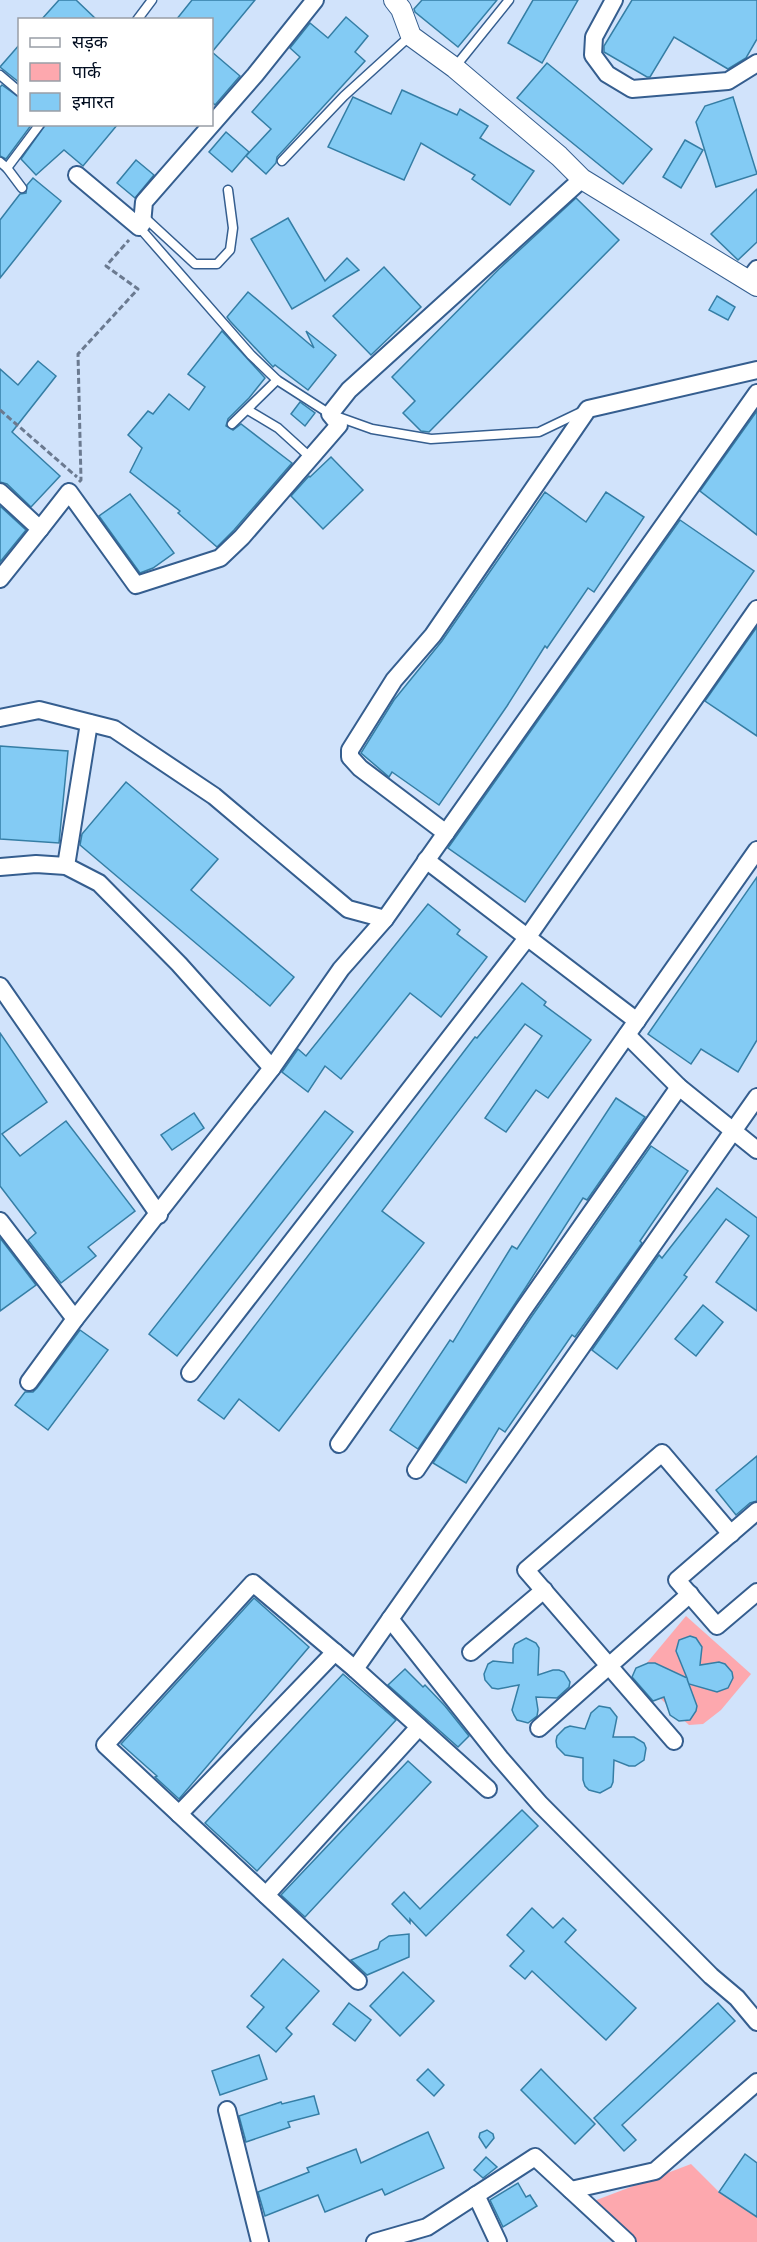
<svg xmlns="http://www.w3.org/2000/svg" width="757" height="2242" viewBox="0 0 757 2242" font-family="'Source Sans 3','Noto Sans Devanagari',sans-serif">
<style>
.green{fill:#fda8ae}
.building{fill:#83cbf4;stroke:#357ea5;stroke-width:1.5}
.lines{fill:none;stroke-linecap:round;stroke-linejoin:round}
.service-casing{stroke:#355e8f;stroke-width:11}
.minor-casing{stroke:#355e8f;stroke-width:20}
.tertiary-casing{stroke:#355e8f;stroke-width:22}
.path{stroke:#6b7a90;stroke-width:3;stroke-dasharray:6 3;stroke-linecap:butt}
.service{stroke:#fff;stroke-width:8}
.minor{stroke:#fff;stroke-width:16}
.tertiary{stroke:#fff;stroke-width:20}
</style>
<rect width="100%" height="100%" fill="#d1e3fb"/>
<g class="green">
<polygon points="686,1616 751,1674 721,1710 703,1724 689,1725 636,1676"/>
<polygon points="691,2164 719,2192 757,2217 757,2242 634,2242 586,2204"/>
</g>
<g class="building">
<polygon points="59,0 76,0 97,20 41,20"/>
<polygon points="192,0 255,0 212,52 240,76 215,105 212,102 212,20 176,20"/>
<polygon points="422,0 497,0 458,47 415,12 414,9"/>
<polygon points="533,0 578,0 542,63 508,43"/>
<polygon points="632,0 757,0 757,39 746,58 728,69 674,37 650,77 647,77 604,52 604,46"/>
<polygon points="346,17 368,36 355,52 365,61 277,157 276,163 266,174 246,156 271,129 252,112 300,57 290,48 310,23 328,38"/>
<polygon points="20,44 20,83 0,67"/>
<polygon points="547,63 652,149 623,184 517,98"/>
<polygon points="2,85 20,98 20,124 32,124 6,159 0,156 0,87"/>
<polygon points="402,90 457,115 460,109 488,126 480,138 534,171 510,205 472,179 475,175 421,143 404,180 328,147 353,97 391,114"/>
<polygon points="733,97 757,174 716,187 696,122 705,106"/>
<polygon points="46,124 118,124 83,166 64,150 36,175 21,159"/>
<polygon points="226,132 249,152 232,172 209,152"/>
<polygon points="685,140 703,150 681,188 663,177"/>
<polygon points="136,160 154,175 135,198 117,183"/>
<polygon points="33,178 61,201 0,278 0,220 20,194 26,193 27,185"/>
<polygon points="757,189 757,242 738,260 711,234"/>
<polygon points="576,198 619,240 429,432 421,431 403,413 415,401 392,377 499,269"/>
<polygon points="288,218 325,281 347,258 359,270 292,309 251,239"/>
<polygon points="384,267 421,307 371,355 333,316"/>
<polygon points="248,292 314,348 306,331 336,355 308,390 275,365 273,367 230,321 227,317"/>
<polygon points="717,296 735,307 728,320 709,310"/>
<polygon points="222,331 265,378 249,398 228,419 226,426 233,430 241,424 292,463 234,530 217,547 178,513 180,511 130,472 142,448 128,435 148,411 153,414 169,394 189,410 205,387 188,374"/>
<polygon points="38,361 56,376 12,432 60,476 31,507 7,484 0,482 0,369 18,385"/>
<polygon points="300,402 315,413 305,426 291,414"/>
<polygon points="757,411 757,535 700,491"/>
<polygon points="331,457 363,490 323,529 291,496 309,476 310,477"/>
<polygon points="545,492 586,522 606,492 644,517 594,592 588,588 547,648 545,646 507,706 439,805 392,772 389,777 361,753 394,700 442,641"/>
<polygon points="130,494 174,553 153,568 140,573 99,516"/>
<polygon points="0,506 26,530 0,562"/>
<polygon points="680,520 754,571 525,902 448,848"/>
<polygon points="757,627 757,736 705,701"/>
<polygon points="0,746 68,751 59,843 0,839"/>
<polygon points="126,782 218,859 191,890 294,977 270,1006 80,845 82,834"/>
<polygon points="757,877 757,1040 738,1072 701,1049 691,1064 648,1034"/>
<polygon points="428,904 460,930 457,934 487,957 441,1017 410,993 341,1079 325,1066 308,1092 282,1072 298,1049 306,1056"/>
<polygon points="522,983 546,1002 544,1005 591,1040 548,1098 536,1090 506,1132 485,1118 542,1036 525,1024 382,1211 424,1243 279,1431 239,1399 224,1419 198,1400 475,1037 477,1038"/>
<polygon points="0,1033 47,1102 2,1134 20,1156 66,1121 135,1211 88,1247 96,1256 61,1283 28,1240 36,1233 0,1186"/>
<polygon points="616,1098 645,1117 587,1200 583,1198 526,1287 418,1449 390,1430 450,1340 453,1342 512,1246 517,1249"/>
<polygon points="325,1111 353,1132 177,1356 149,1334"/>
<polygon points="194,1113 204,1128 172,1150 161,1135"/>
<polygon points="651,1146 688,1171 640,1241 642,1243 575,1337 572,1335 505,1432 499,1428 466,1483 433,1463 532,1316"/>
<polygon points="717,1188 757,1218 757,1311 716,1282 749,1236 726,1219 684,1275 687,1277 617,1369 592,1350 659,1255 662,1258"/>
<polygon points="0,1238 36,1285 0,1311"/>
<polygon points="703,1305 723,1322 696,1356 675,1339"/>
<polygon points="80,1330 108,1350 48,1430 15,1405 25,1392 33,1392 37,1388"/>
<polygon points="757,1456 757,1501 750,1503 736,1515 716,1490"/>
<polygon points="254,1598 309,1647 179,1799 155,1777 157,1776 121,1744"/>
<polygon points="690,1636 696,1638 702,1647 700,1665 719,1662 725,1664 732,1672 733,1678 728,1688 717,1692 689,1684 687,1679 697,1706 696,1711 690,1720 679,1721 670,1715 664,1697 653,1701 632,1677 636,1668 648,1663 655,1663 687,1678 676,1651 679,1640"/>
<polygon points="526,1638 536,1643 539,1648 538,1675 553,1670 559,1670 564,1672 570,1682 569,1687 557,1698 536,1697 538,1710 537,1716 528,1723 517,1720 514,1715 512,1710 519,1685 498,1689 492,1688 485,1680 484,1674 488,1664 493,1661 513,1663 513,1649 515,1644"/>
<polygon points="405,1669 423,1687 425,1685 445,1706 469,1736 458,1747 388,1685"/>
<polygon points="343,1674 396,1720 257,1871 205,1823"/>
<polygon points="599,1706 610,1708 617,1717 613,1737 634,1737 644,1743 646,1748 644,1760 635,1766 629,1766 614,1760 613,1782 611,1787 600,1793 589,1790 585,1786 583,1780 583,1758 565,1755 557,1747 556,1741 557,1736 565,1728 570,1726 585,1729 591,1713"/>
<polygon points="408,1761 431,1782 305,1917 281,1895"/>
<polygon points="522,1810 538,1826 426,1936 410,1919 410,1923 392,1904 404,1892 420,1909"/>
<polygon points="532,1908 553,1928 563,1918 576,1930 565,1942 636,2008 606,2040 532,1971 525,1979 510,1966 524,1951 507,1935"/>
<polygon points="409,1934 409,1957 367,1975 351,1960 378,1949 380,1942 389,1936"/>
<polygon points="283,1959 319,1991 286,2028 292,2034 276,2052 247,2027 264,2007 251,1996"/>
<polygon points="403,1972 434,2001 400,2036 370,2006"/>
<polygon points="349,2003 371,2020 355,2041 333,2024"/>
<polygon points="718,2003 735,2021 622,2125 636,2140 624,2151 594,2118"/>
<polygon points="259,2055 267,2079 220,2095 212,2071"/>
<polygon points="428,2069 444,2085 434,2096 417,2080"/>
<polygon points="541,2069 595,2124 575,2144 521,2090"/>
<polygon points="314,2096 319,2114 288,2122 290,2127 246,2142 239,2116 281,2102 282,2104"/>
<polygon points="487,2130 493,2134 494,2138 486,2148 479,2137 480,2133"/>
<polygon points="428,2132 444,2168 385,2195 382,2189 325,2212 318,2195 265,2216 258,2192 309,2172 307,2168 356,2149 361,2163"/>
<polygon points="745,2154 757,2163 757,2217 719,2192"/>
<polygon points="486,2157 497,2167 483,2178 474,2170"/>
<polygon points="518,2183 526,2197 530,2195 537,2206 503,2227 490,2200"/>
</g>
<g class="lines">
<defs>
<g id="service">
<polyline points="137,20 152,0"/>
<polyline points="455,67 509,0"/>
<polyline points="0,75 20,92"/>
<polyline points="282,161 344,96 410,36"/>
<polyline points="0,162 7,168 22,188"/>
<polyline points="7,168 40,124"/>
<polyline points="143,216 195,264 217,264 230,250 233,228 228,190"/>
<polyline points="139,227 251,355 277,380 330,414 372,429 431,439 539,432 583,411"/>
<polyline points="248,410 278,428 311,458"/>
<polyline points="232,424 277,380"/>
</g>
<g id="minor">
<polyline points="614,0 594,37 593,55 607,74 632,89 728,81 757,63"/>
<polyline points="77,175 139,227 142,224 144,202 255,75 315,0"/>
<polyline points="748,281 757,269"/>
<polyline points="0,492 40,529 0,579"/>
<polyline points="40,529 69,492 136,585 220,558 242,537 339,425 330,414 349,390 582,179"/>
<polyline points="0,718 39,710 114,729 214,796 348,909 385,919"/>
<polyline points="446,833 360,768 350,757 350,750 394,680 433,635 588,409 757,370"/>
<polyline points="426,860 637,1021"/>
<polyline points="66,866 89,723"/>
<polyline points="0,867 36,864 66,866 99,883 179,964 272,1068"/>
<polyline points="0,986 159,1215"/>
<polyline points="627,1035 679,1087 757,1150"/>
<polyline points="0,1221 75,1319"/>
<polyline points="190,1373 527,938 757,609"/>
<polyline points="29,1382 75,1319 272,1068 341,969 385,919 757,393"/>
<polyline points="339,1444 757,850"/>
<polyline points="416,1470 523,1310 679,1087"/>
<polyline points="757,1511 677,1580 717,1626 757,1592"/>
<polyline points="390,1619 500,1758 540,1804 711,1976 737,1998 757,2022"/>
<polyline points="471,1652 544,1590"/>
<polyline points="355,1669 757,1097"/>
<polyline points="539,1728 690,1594"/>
<polyline points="674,1741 526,1570 662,1453 731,1534"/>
<polyline points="179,1814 335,1652"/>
<polyline points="266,1895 419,1727"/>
<polyline points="358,1981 105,1745 253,1583 355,1669 488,1789"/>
<polyline points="227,2110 260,2242"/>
<polyline points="571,2190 655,2171 757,2082"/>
<polyline points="476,2195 498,2242"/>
<polyline points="375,2242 427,2227 535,2157 627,2242"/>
</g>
<polyline id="tertiary" points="394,0 401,9 411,36 455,68 559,156 582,179 757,286"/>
</defs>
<use href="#service" class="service-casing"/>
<use href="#minor" class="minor-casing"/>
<use href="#tertiary" class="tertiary-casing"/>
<g class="path">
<polyline points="0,410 77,477"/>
<polyline points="79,482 81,480 78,354 138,289 106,266 129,240"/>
</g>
<use href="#service" class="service"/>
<use href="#minor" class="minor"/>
<use href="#tertiary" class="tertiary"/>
</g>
<rect x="18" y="18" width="195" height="108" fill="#ffffff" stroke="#999ea6" stroke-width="1.5"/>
<rect x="30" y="38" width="30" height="9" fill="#ffffff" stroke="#999ea6" stroke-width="1.5"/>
<text x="72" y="48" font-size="18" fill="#010d20">सड़क</text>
<rect x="30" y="63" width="30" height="18" fill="#fda8ae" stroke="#999ea6" stroke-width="1.5"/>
<text x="72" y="78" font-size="18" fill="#010d20">पार्क</text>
<rect x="30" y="93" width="30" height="18" fill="#83cbf4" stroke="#999ea6" stroke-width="1.5"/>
<text x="72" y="108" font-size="18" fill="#010d20">इमारत</text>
</svg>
